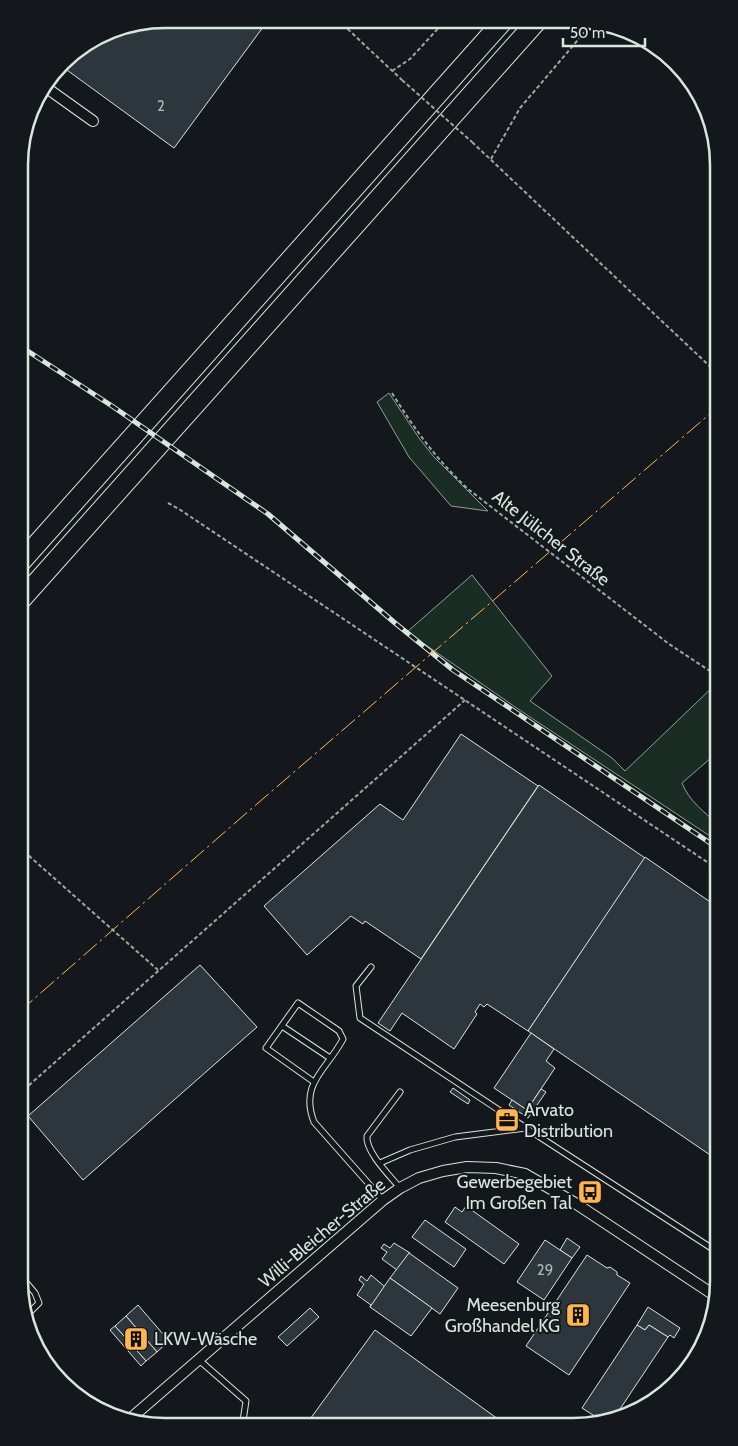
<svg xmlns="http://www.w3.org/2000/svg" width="738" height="1446" viewBox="0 0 738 1446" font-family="Cabin,sans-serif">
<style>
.green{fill:#1a2d24;stroke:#939e99}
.building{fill:#2c363c;stroke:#d8e6dc}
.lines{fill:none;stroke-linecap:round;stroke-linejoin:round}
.lane-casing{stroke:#d8e6dc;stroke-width:7}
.street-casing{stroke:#d8e6dc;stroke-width:12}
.highway-casing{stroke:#d8e6dc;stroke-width:21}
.path{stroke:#9da8a2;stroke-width:2;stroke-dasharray:4 2.5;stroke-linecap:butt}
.lane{stroke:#14181c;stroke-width:5}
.street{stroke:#14181c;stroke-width:10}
.highway{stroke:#14181c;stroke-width:19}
.rail-casing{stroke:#d8e6dc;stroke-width:5}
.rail{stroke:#14181c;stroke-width:3;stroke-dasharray:9;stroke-linecap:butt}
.path-bridge{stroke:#9da8a2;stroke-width:2;stroke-dasharray:4 2.5;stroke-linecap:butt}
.power{stroke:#ffb74d;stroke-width:1;stroke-dasharray:18 4 2.5 4;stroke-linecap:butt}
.labels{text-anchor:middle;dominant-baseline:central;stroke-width:4;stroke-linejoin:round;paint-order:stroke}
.number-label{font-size:15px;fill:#adbab4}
.street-label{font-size:18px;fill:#d8e6dc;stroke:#14181c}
.poi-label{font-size:18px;fill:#d8e6dc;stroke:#14181c;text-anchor:start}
.rim{fill:none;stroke:#d8e6dc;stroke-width:2.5}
</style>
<rect width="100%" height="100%" fill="#14181c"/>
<g class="green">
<polygon points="389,393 419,438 434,457 488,511 451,506 409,457 377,402"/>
<path d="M472 575 552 676 530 701 612 758 625 771 719 681V751L682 783C689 801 704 812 719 825V842L521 711 407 632Z"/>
</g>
<g class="building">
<polygon points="164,19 269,19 174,148 60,65 68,55 109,30"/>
<polygon points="461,734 538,786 421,959 365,921 363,924 351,916 307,955 264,906 380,804 403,820"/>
<polygon points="539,785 645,858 528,1031 487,1004 484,1007 480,1004 475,1012 477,1014 454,1049 402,1013 390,1031 378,1023"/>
<polygon points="645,857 719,908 719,1161 528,1031"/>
<polygon points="200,965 257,1027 83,1180 28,1116"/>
<polygon points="531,1033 554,1049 546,1061 555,1068 527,1110 494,1088"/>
<polygon points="453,1088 470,1100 468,1104 450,1092"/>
<polygon points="541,1089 546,1092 528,1118 509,1105 512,1100 527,1110"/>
<polygon points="466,1206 519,1244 504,1264 445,1222 455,1207 462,1212"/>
<polygon points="425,1220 466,1249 454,1267 412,1237"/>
<polygon points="567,1238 580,1247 572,1258 560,1250"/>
<polygon points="545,1240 572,1258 544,1300 517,1282"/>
<polygon points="394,1243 410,1253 397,1270 382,1259 387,1252 381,1248 384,1244 390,1248"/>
<polygon points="409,1253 458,1288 440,1314 390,1278"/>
<polygon points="587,1255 607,1268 610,1267 617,1272 617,1275 630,1283 569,1375 526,1346"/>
<polygon points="371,1275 385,1287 370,1307 371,1305 357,1295 364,1284 359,1280 361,1276 367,1281"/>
<polygon points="390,1278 432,1308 411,1336 370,1307"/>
<polygon points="138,1305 169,1341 157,1352 126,1316"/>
<polygon points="648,1307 680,1328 674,1338 670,1335 668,1337 649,1325 645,1330 637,1325"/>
<polygon points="310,1308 319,1317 287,1346 278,1337"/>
<polygon points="126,1316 157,1352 146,1361 115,1326"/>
<polygon points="637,1325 645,1330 649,1325 668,1337 612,1421 604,1422 582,1408"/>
<polygon points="115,1326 146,1361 141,1366 110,1330"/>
<polygon points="375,1330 509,1427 305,1426"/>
<polygon points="183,1418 194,1426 178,1426"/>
</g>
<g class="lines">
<defs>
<g id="lane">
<polyline points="371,967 356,986 360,1018 526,1128"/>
<polyline points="282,1026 330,1058"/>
<path d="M314 1082 266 1048 298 1003 339 1031 343 1039C327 1070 299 1083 314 1122L383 1200"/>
<polyline points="380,1163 410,1150 455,1137 526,1128 719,1253"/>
<path d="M400 1188C390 1176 365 1151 367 1136L400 1092"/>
<polyline points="19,1274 35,1293 39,1303 25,1317"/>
<polyline points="199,1360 246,1401 243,1421 251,1426"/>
<polyline points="62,1381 72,1393"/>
</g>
<g id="street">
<polyline points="44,86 93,121"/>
<polyline points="130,1419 383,1200 400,1188 419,1178 443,1171 467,1167 496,1168 525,1174 575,1203 717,1297"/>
</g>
<g id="highway">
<polyline points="20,563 503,21"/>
<polyline points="19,602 537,21"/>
</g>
</defs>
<use href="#lane" class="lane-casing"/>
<use href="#street" class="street-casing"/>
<use href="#highway" class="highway-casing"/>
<g class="path">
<polyline points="338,20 402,80"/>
<polyline points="392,71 410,59 445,21"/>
<polyline points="472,142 719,375"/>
<polyline points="491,159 520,108 594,21"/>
<path d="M392 393C416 431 435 458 468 489L669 644 719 677"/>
<polyline points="168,503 179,509 719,870"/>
<polyline points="19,847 158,970"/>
<polyline points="19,1094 465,700"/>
</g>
<use href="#lane" class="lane"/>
<use href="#street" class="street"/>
<use href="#highway" class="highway"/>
<defs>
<polyline id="rail" points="20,346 112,406 268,514 395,623 453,670 719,849"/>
</defs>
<use href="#rail" class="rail-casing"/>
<use href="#rail" class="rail"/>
<polyline class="path-bridge" points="402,80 472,142"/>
<polyline class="power" points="19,1012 243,816 719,406"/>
</g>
<defs>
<symbol id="office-square" viewBox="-11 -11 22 22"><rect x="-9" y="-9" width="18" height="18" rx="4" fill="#ffb74d" stroke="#14181c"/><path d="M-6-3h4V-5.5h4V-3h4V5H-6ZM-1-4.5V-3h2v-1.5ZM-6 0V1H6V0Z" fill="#111"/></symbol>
<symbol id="bus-square" viewBox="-11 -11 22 22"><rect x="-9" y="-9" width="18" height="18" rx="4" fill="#ffb74d" stroke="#14181c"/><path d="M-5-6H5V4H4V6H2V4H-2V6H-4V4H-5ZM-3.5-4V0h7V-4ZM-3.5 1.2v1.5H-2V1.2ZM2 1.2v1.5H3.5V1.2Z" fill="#111"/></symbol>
<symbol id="building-square" viewBox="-11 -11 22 22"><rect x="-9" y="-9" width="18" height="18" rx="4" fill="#ffb74d" stroke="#14181c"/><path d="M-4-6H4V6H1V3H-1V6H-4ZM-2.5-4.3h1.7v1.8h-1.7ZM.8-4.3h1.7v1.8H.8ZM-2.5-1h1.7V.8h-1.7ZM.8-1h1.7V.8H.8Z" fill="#111"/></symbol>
</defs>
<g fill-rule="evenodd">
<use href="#office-square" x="493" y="1106" width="28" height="28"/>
<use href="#bus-square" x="576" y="1178" width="28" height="28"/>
<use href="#building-square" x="564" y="1301" width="28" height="28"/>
<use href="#building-square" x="122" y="1325" width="28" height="28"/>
</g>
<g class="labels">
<g class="number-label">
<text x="161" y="106">2</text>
<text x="545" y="1270">29</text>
</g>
<g class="street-label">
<text transform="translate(551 538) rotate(38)">Alte Jülicher Straße</text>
<text transform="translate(322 1233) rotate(-40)">Willi-Bleicher-Straße</text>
</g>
<g class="poi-label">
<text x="524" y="1110">Arvato<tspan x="524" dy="21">Distribution</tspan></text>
<text x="572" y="1182" text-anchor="end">Gewerbegebiet<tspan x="572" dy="21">Im Großen Tal</tspan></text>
<text x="560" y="1305" text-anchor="end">Meesenburg<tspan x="560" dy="21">Großhandel KG</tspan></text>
<text x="154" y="1339">LKW-Wäsche</text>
</g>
</g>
<path d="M0 0H738V1446H0ZM165 28H573A137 137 0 0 1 710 165V1281A137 137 0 0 1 573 1418H165A137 137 0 0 1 28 1281V165A137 137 0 0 1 165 28Z" fill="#14181c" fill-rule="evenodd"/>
<path class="rim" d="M165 28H573A137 137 0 0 1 710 165V1281A137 137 0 0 1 573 1418H165A137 137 0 0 1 28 1281V165A137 137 0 0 1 165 28Z"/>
<path d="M563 38v8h82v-8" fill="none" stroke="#d8e6dc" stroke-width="2.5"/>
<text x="570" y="38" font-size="15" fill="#d8e6dc" stroke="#14181c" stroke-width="4" paint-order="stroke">50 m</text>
</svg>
